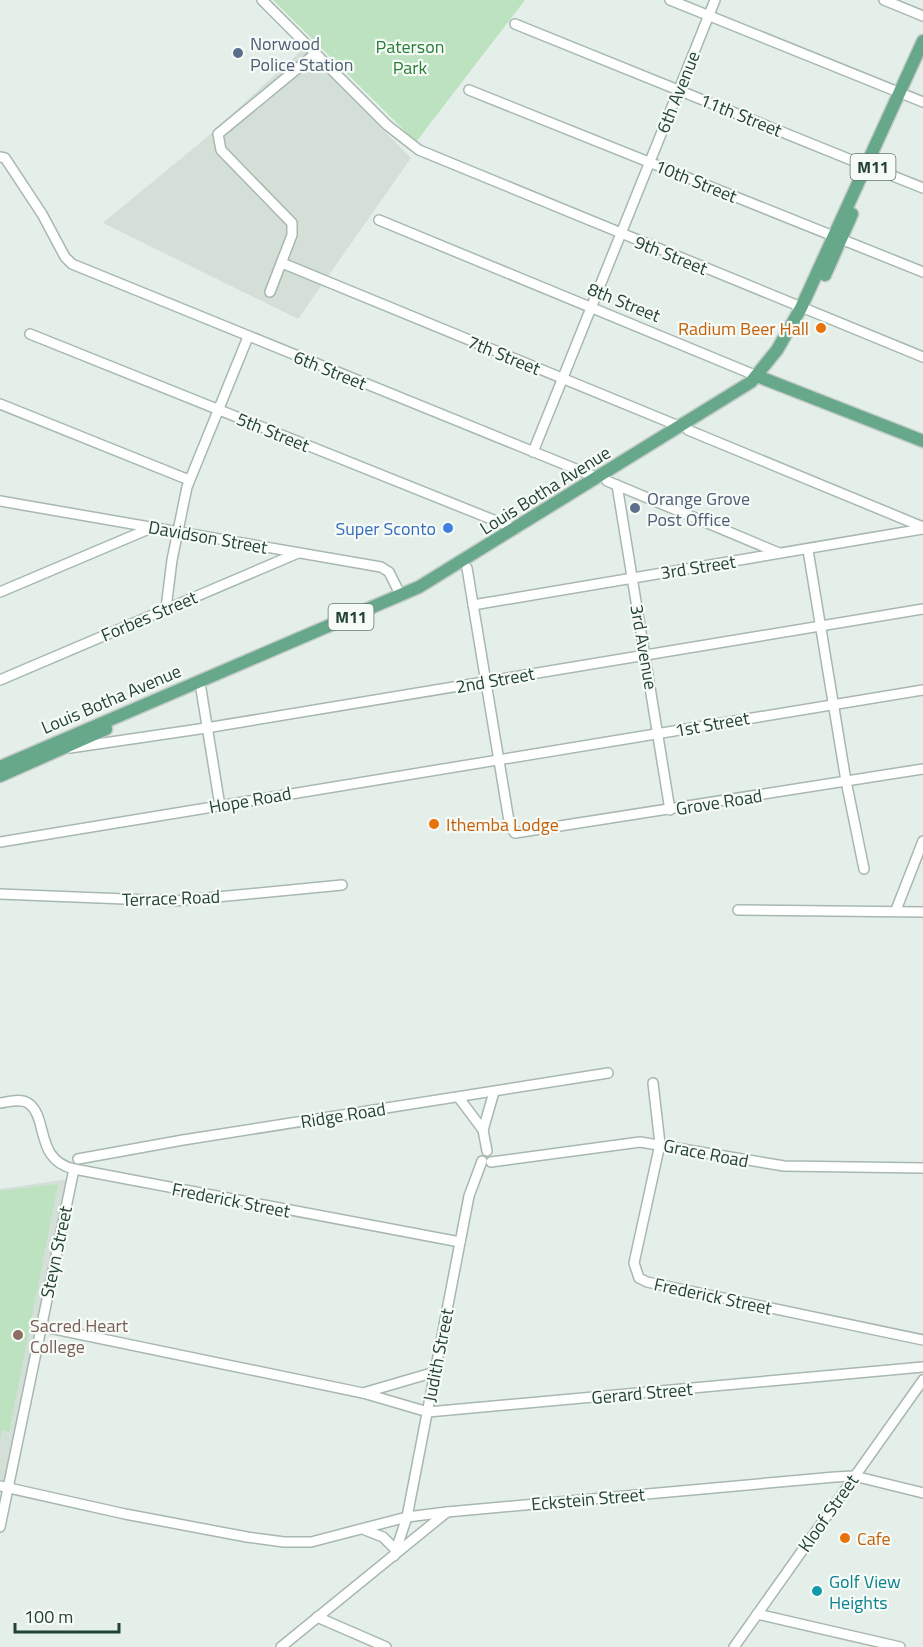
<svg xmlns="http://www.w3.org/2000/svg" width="923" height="1647" viewBox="0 0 923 1647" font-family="'Titillium Web',sans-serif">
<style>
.built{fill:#d3dfd7}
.green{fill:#bde2bf}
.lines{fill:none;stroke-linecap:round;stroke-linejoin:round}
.minor-casing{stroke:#a7b8af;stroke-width:12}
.major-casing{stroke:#c1cac6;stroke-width:15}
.minor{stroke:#fff;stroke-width:9}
.major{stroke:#66a889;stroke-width:12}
.service-dot{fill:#5c6f8a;stroke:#f7fbf8;stroke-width:2}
.food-dot{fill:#e8710a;stroke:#f7fbf8;stroke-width:2}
.shop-dot{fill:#3f7fe0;stroke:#f7fbf8;stroke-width:2}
.education-dot{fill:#8d6e63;stroke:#f7fbf8;stroke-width:2}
.culture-dot{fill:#0f9aa8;stroke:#f7fbf8;stroke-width:2}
.labels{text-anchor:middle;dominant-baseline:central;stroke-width:4.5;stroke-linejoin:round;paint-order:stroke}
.shield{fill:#f7fbf8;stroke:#627a6e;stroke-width:1.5}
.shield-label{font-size:16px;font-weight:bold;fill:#224333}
.service-label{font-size:18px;fill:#4e5e75;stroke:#f7fbf8;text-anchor:start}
.park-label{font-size:18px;fill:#297e37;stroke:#f7fbf8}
.street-label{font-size:18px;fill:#224333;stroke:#f7fbf8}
.food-label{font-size:18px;fill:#c56008;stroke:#f7fbf8;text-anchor:start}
.shop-label{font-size:18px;fill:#366cbe;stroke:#f7fbf8;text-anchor:end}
.education-label{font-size:18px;fill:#785e54;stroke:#f7fbf8;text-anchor:start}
.culture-label{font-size:18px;fill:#0d838f;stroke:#f7fbf8;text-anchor:start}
</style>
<rect width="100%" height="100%" fill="#e5efe9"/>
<g class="built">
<polygon points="303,49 411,158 298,319 103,223 207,137"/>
<polygon points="69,1179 5,1483 0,1482 0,1189"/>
</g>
<g class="green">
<polygon points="273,0 525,0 416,142"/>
<polygon points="58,1184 9,1432 2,1430 0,1440 0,1191"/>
</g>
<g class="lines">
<defs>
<g id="minor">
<polyline points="262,0 387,125 419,150 923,357"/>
<polyline points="670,0 923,102"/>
<polyline points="884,0 923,16"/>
<polyline points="515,24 866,166"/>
<polyline points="469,90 923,272"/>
<polyline points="0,157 5,158 42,214 65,257 72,264 598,478"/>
<polyline points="873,168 923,188"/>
<polyline points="379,220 757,376"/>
<polyline points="282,263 681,427"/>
<polyline points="270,292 292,235 292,223 221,150 218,134 315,54"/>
<polyline points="30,334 516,529"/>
<polyline points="0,404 189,480"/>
<polyline points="688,430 923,527"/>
<polyline points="533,452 715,0"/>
<polyline points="607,481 779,553"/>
<polyline points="617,485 670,810"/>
<polyline points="0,501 381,567 389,572 401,596"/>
<polyline points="808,550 846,781 864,869"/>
<polyline points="467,568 510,827 515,833 923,769"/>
<polyline points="0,592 151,528"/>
<polyline points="473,605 923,529"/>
<polyline points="166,608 172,560 187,487 248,337"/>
<polyline points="0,680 298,553"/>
<polyline points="201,689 220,806"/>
<polyline points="70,748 206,728 923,609"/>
<polyline points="0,842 923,690"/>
<polyline points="0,894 175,901 342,885"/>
<polyline points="738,910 923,912"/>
<polyline points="896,910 923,841"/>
<polyline points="653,1083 660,1144 634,1263 639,1278 647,1282 923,1340"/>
<polyline points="459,1098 483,1130 487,1151"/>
<path d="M0 1103C8 1102 20 1098 28 1103 49 1117 34 1160 74 1169L0 1527"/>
<polyline points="483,1130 494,1092"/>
<polyline points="78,1159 183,1140 608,1073"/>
<polyline points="491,1162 640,1142 784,1166 923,1168"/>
<polyline points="74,1169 460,1242"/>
<polyline points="40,1326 363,1393 428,1412 923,1367"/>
<polyline points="363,1393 435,1372"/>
<polyline points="0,1486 125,1514 247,1537 284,1542 311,1542 407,1517 447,1512 835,1477 854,1476 923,1493"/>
<polyline points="365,1530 383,1537 396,1550"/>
<polyline points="394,1556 407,1517 469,1196 482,1161"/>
<polyline points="757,1614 900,1647"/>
<polyline points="317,1617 386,1647"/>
<polyline points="281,1647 447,1512"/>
<polyline points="734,1647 923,1380"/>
</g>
<g id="major">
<polyline points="825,275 852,214"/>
<polyline points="757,376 923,441"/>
<polyline points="0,767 419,587 751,382 777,350 801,308 923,41"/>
<polyline points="0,776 106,729"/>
</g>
</defs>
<use href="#minor" class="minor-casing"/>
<use href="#major" class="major-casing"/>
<use href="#minor" class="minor"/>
<use href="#major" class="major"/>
</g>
<g class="service-dot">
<circle cx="238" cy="53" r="6"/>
<circle cx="635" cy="508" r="6"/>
</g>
<g class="food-dot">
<circle cx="821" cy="328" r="6"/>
<circle cx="434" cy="824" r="6"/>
<circle cx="845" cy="1538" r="6"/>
</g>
<circle class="shop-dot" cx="448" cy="528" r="6"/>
<circle class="education-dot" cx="18" cy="1335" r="6"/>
<circle class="culture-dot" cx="817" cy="1591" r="6"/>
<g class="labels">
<g class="shield">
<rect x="850.5" y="154" width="45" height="26" rx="4.5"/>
<rect x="328.5" y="604" width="45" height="26" rx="4.5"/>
</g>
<g class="shield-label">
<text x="873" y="167">M11</text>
<text x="351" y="617">M11</text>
</g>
<g class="service-label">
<text x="250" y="43">Norwood<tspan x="250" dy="21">Police Station</tspan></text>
<text x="647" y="498">Orange Grove<tspan x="647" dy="21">Post Office</tspan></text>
</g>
<g class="park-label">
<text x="410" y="46">Paterson<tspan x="410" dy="21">Park</tspan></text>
</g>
<g class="street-label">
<text transform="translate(678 92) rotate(-68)">6th Avenue</text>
<text transform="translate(741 115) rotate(22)">11th Street</text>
<text transform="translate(696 181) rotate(22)">10th Street</text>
<text transform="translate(671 255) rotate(22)">9th Street</text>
<text transform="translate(624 302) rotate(22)">8th Street</text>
<text transform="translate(504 355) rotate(22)">7th Street</text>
<text transform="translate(330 370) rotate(22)">6th Street</text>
<text transform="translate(273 432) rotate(22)">5th Street</text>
<text transform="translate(545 490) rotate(-32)">Louis Botha Avenue</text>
<text transform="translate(208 537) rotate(10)">Davidson Street</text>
<text transform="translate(698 567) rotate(-9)">3rd Street</text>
<text transform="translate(149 616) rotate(-23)">Forbes Street</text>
<text transform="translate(644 647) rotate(80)">3rd Avenue</text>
<text transform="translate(495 680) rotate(-10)">2nd Street</text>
<text transform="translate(111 699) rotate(-23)">Louis Botha Avenue</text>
<text transform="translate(712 724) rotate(-10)">1st Street</text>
<text transform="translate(250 800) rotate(-10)">Hope Road</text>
<text transform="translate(719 802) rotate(-9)">Grove Road</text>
<text transform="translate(171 898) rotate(-2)">Terrace Road</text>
<text transform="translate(343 1115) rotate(-9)">Ridge Road</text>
<text transform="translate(706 1153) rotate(11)">Grace Road</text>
<text transform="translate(231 1200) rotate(11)">Frederick Street</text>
<text transform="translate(56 1252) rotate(-78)">Steyn Street</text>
<text transform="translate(713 1296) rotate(12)">Frederick Street</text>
<text transform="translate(438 1355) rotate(-79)">Judith Street</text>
<text transform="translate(642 1393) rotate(-5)">Gerard Street</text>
<text transform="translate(588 1499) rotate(-5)">Eckstein Street</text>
<text transform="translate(828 1513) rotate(-55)">Kloof Street</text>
</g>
<g class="food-label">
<text x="809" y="328" text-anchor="end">Radium Beer Hall</text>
<text x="446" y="824">Ithemba Lodge</text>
<text x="857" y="1538">Cafe</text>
</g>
<g class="shop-label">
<text x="436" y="528">Super Sconto</text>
</g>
<g class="education-label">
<text x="30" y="1325">Sacred Heart<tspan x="30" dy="21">College</tspan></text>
</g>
<g class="culture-label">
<text x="829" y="1581">Golf View<tspan x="829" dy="21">Heights</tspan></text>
</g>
</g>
<path d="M15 1623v9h104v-9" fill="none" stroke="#224333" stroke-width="3"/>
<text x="24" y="1623" font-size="18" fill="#224333" stroke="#f7fbf8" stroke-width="4.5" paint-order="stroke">100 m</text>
</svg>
